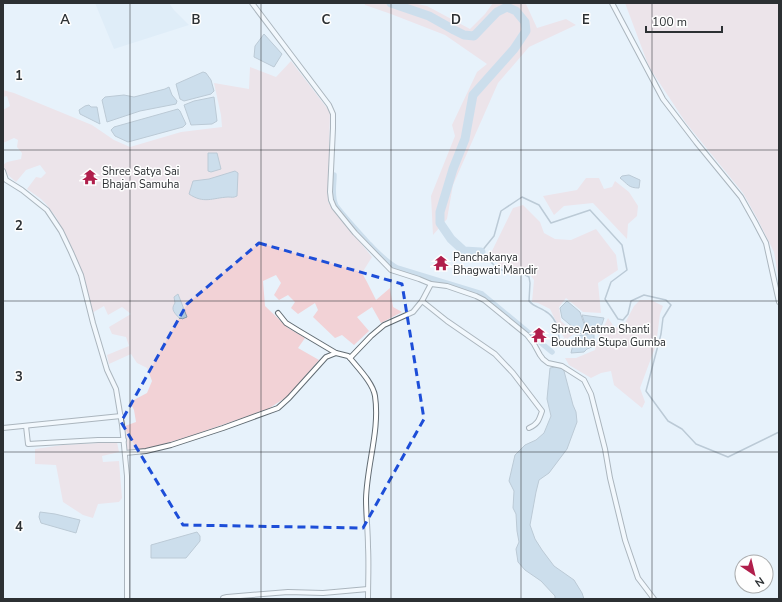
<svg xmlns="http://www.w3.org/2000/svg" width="782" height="602" viewBox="0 0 782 602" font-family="'Nunito Sans',sans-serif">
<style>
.built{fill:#d6e6f4}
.green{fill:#f2d2d6}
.water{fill:#acc6da;stroke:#8699a8}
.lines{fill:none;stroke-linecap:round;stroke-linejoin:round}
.stream{stroke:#8699a8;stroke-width:1.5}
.canal{stroke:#acc6da;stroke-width:5.5}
.river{stroke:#acc6da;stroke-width:9}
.street-casing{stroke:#626c73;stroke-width:6}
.street{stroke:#fff;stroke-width:4}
.marked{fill:none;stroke:#1d4ed8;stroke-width:3;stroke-dasharray:8 5;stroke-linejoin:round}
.grid{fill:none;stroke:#2c3033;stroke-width:1;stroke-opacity:0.55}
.labels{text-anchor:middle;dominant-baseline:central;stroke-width:3;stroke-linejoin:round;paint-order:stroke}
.poi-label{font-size:11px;fill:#2c3033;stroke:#fefefe;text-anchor:start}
.grid-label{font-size:13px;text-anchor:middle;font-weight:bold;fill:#2c3033;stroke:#fefefe;stroke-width:3;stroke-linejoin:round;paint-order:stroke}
</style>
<rect width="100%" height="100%" fill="#e7f2fb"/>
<polygon class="built" points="95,3 169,3 174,10 189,25 114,49"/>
<g class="green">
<polygon points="364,3 412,3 427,6 470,29 485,14 493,3 512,3 515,4 526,4 537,28 566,19 576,25 529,47 498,83 453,185 447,219 433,235 431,196 455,136 452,125 477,72 487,64 445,35 391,14 365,5"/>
<polygon points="625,3 779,3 779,282 774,252 757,218 743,193 686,123 649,67"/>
<polygon points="291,61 330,112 328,202 372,257 362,273 367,282 376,300 390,288 393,307 402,312 381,323 372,307 357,317 369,331 354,345 342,335 335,338 313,317 318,310 315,303 298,314 291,308 295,302 288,295 279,300 274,295 281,283 276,275 263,281 265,306 288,328 305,338 298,348 319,360 288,396 268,409 190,436 144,450 126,450 125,426 136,422 134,410 130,402 147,393 152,381 147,368 137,363 131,354 109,364 107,355 129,346 126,337 112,334 109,327 131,314 122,307 108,315 104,306 92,313 81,270 72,248 56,217 46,204 41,199 27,189 36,177 41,178 46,173 40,165 26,170 16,182 8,175 3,165 7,162 21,159 22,153 17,147 18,140 14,138 3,143 3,110 10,106 7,96 3,97 3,90 14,93 92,125 114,140 130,147 181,132 222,127 221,115 214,83 249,89 250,67 276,77"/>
<polygon points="586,178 599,178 604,189 612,187 615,181 629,192 638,206 637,216 628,224 627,239 593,203 564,206 554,215 543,196 577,190"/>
<polygon points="523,205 540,222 544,233 555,239 571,240 596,229 616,255 618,270 598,283 601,313 583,312 566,298 559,307 561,321 576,333 565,340 550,309 538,303 532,302 534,280 528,272 501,267 490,255 513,208"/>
<polygon points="640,300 651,300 663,306 660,314 656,345 640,388 645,402 642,408 614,385 611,371 601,373 591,378 569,365 565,358 576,358 595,350 599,336 608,318 615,328 624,325 634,306"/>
<polygon points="117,442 119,452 102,456 103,462 119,461 122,498 119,502 98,504 93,518 83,515 63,502 56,465 35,464 35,449 63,445"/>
</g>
<g class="water">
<polygon points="264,34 282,54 274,67 254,57 255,46"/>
<polygon points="203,72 206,73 211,80 214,91 211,94 184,101 180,99 176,84"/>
<polygon points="169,87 172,95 177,101 176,104 140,111 107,122 102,100 105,97 124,95 134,97 165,89"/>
<polygon points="214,97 217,121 212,124 191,125 184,105 194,101"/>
<polygon points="89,105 91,107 97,107 100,124 80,114 79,110 85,106"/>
<polygon points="178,109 180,111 186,124 183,127 128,142 115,136 111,130 114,127"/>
<polygon points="208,153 217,153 221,169 211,172 208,171"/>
<path d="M235 171 238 173 237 196C233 198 232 197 228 197 212 198 204 204 189 194L193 181 209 179Z"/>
<path d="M629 175 640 180 639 188C628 188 628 184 620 178L622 176Z"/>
<path d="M178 294 187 317 182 319 181 318 180 319C175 313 170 310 175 303L174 297Z"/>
<polygon points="567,301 580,312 585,327 591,333 581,334 562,318 560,308"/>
<path d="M582 315 604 318C602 325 600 331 592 334L590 330 586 327Z"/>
<polygon points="594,334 594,346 587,349 584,352 571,353 575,336"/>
<polygon points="555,367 562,368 564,371 573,405 576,412 577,422 567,449 549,473 539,480 536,492 530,525 535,539 542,550 554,566 574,580 582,593 584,599 555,599 555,596 541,581 525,570 518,562 516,549 519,542 517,531 516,514 513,508 514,491 509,481 515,455 525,445 536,440 544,433 551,416 547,399 550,368"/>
<polygon points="40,512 55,514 80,520 76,533 41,523 39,517"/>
<polygon points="197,532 200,536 200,541 186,558 151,558 151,545"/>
</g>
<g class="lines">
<path class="stream" d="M559 341C559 330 556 317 545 311 539 307 534 307 529 301L530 283 529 277 520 272H506L496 267 481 252 494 236 501 211 522 197 539 205 551 223 590 210 622 245 627 270 611 282 605 299 618 319 623 320 628 314 631 301 644 295 666 300 671 305 663 318 661 334 646 391 668 421 682 429 696 444 728 457 779 432"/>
<path class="canal" d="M334 175C334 185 331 196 336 206 346 219 357 231 369 244 378 253 386 262 397 268L482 294 552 352"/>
<polyline class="river" points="391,3 429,16 454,30 464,35 474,36 497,12 507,7 516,11 525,22 526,31 514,49 473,95 465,139 453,169 440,212 440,223 451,239 464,251 481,252"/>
<defs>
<g id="street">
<polyline points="252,3 329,105 333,114 333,128 330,192 331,200 334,207 355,233 391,270 419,279 431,284 447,286 476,296 484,300 527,335 534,344 540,355 543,359 548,363 562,366 584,380 591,394 605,449 610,478 625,540 638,578 654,599"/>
<polyline points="612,3 663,99 696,142 741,197 755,222 766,243 779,302"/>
<polyline points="3,171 6,180 22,190 47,210 61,231 71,252 81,275 93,323 107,370 116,389 122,425 127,476 127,599"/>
<path d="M422 301 447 321 495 354 513 373 542 411C539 420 538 424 529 428"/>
<polyline points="278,313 286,323 299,331 336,353 348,356 350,358"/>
<polyline points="26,426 28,444 98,440 124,440"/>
<polyline points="3,428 121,416"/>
<polyline points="125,453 146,451 171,445 223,428 278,408 289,398 326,357 336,353"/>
<polyline points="223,599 223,598 227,597 288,592 323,593 368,589"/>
<path d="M368 599C368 582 369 564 368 547 368 531 366 515 366 499 367 464 380 430 375 396 373 383 358 368 350 358L371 336 384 325 413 312 422 301 431 284"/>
</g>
</defs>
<use href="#street" class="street-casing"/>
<use href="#street" class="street"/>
</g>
<path d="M0 0H782V602H0ZM259 243 402 284 424 419 363 528 183 525 121 422 187 304Z" fill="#e7f2fb" fill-opacity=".55" fill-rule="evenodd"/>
<path class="marked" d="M259 243 402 284 424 419 363 528 183 525 121 422 187 304Z"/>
<path class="grid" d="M130 3V599M261 3V599M391 3V599M521 3V599M652 3V599M3 150H779M3 301H779M3 452H779"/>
<defs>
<symbol id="temple-bare" viewBox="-9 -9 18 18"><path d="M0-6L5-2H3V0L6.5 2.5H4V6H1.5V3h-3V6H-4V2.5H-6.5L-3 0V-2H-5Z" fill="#b01e4b" stroke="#fefefe" stroke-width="2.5" paint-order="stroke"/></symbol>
</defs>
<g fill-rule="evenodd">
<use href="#temple-bare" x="79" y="166" width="22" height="22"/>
<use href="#temple-bare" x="430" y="252" width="22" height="22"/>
<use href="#temple-bare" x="528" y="324" width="22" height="22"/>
</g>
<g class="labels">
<g class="poi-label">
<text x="102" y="171">Shree Satya Sai<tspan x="102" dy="13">Bhajan Samuha</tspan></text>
<text x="453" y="257">Panchakanya<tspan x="453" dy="13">Bhagwati Mandir</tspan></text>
<text x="551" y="329">Shree Aatma Shanti<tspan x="551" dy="13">Boudhha Stupa Gumba</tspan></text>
</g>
</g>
<g class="grid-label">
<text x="65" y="24">A</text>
<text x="196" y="24">B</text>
<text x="326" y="24">C</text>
<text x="456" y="24">D</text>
<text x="586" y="24">E</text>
<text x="19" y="80">1</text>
<text x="19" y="230">2</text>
<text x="19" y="381">3</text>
<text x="19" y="531">4</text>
</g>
<rect width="782" height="602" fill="none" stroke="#2c3033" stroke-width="8"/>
<g transform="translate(754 574) rotate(145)"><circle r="19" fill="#fefefe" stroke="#aaacad"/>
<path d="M0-3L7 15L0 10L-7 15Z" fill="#b01e4b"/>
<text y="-6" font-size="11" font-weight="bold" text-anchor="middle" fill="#2c3033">N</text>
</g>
<path d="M646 26v6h76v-6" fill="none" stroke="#2c3033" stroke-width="2"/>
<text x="652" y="26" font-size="12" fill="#2c3033" stroke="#fefefe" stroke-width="3" paint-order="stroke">100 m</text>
</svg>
